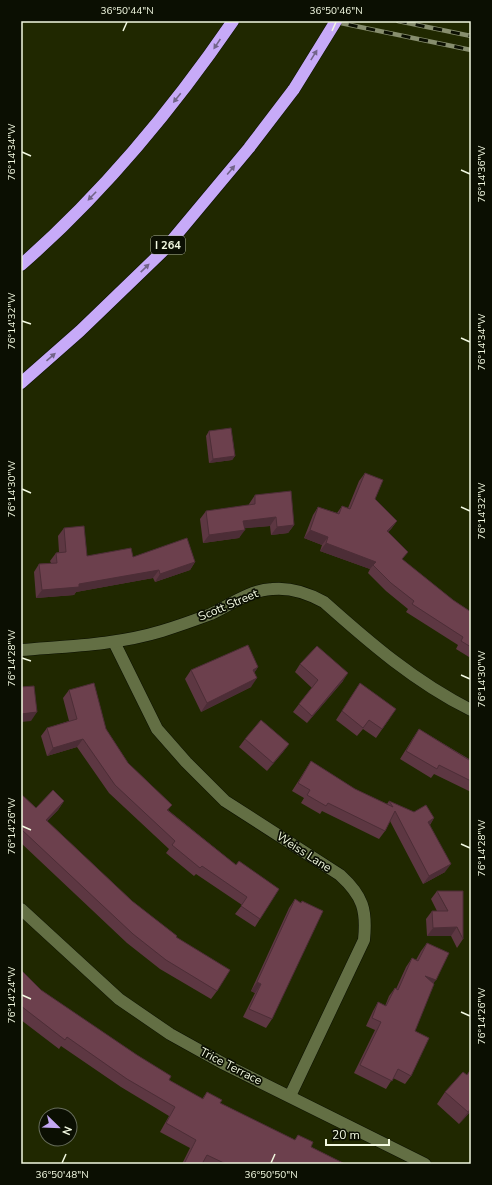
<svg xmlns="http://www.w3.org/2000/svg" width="492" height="1185" viewBox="0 0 492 1185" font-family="'Nunito Sans',sans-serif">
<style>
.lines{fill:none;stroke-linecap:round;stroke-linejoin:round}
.street-casing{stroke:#0b1000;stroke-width:13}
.highway-casing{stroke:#0b1000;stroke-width:13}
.street{stroke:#636f44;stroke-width:12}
.highway{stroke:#c7aaf8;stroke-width:12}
.rail-casing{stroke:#878e6e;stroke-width:4.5}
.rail{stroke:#0b0f02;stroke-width:3;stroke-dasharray:9;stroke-linecap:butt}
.highway-bridge-casing{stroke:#0b1000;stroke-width:13;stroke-linecap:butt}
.highway-bridge{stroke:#c7aaf8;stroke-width:12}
.wall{fill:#5d3742}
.shaded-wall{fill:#4c2d36}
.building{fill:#6c404d;stroke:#4c2d36}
.oneway{fill:#726489}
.ticks{fill:none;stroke:#f2f9e1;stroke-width:1.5}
.labels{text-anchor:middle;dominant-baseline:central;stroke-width:3.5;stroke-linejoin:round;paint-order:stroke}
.shield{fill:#0b0f02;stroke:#adb39e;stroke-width:1}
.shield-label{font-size:11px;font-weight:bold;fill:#f2f9e1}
.street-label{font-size:12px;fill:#f2f9e1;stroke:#0b0f02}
.neatline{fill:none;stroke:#f2f9e1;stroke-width:1.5}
.ticks-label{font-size:10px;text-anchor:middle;fill:#f2f9e1}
</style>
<rect width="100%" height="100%" fill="#202800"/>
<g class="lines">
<defs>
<g id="street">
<path d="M114 642 157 729 186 762 225 801 340 875C363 896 367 910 364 940L290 1096"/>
<path d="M21 650C68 646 116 645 162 631 178 626 195 620 211 614 230 605 250 590 272 589 291 587 308 593 324 602 370 643 415 682 471 710"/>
<polyline points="21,909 119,999 170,1034 224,1064 425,1164"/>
</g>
<g id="highway">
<path d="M21 265C102 194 172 110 233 21"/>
<polyline points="21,383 80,331 163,251 249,148 294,89"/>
</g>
</defs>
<use href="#street" class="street-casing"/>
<use href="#highway" class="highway-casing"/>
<use href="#street" class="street"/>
<use href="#highway" class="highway"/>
<defs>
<g id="rail">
<polyline points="331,21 471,50"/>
<polyline points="398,21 471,36"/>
</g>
</defs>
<use href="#rail" class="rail-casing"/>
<use href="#rail" class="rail"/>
<defs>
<polyline id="highway-bridge" points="294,89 336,21"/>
</defs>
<use href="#highway-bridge" class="highway-bridge-casing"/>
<use href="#highway-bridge" class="highway-bridge"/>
</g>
<g class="wall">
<polygon points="209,431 235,456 232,460 209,463 206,436"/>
<polygon points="365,473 375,499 397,521 391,529 388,532 403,560 453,600 471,612 471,655 469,657 456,649 458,645 406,612 408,609 386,591 368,573 370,569 320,551 322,545 304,538 313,515 318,507 337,513 342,506 348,508 359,481"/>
<polygon points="255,495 294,525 288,533 271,535 270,526 245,528 239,538 203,543 200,519 206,511 249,505 249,504"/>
<polygon points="64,528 87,556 133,557 195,562 190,570 155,582 153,578 76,592 74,595 36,598 34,572 39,564 51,563 50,561 56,553 59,552 58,536"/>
<polygon points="300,664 343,681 307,723 293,712 299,704 312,688 295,672"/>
<polygon points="258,667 254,673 251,687 201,712 185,679 191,670"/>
<polygon points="360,683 390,718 376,738 363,729 357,736 336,720"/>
<polygon points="69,690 106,729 128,763 172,805 168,810 236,865 260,919 255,927 235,914 242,905 196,874 194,876 166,853 169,849 109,793 77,747 47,756 41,736 47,728 69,721 63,698"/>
<polygon points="419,729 469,759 471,756 471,792 434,774 431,778 400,759 413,738"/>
<polygon points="245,739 289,744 283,752 267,771 239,747"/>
<polygon points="311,761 355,789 387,804 389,801 414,812 434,818 430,825 445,872 423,884 390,821 385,831 379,839 322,811 320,814 301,803 304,798 292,791"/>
<polygon points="21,794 36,808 64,801 58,810 47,821 132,901 176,937 217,991 211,999 160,969 127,943 21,843"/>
<polygon points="437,891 463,939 457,948 451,936 427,936 426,919 432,911 437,911 431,899"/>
<polygon points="295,899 300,903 302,901 272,1019 266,1028 243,1017 255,993 251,991 289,908"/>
<polygon points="427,943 434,983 415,1031 411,1076 405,1084 393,1078 386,1089 354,1073 375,1030 366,1026 373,1011 378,1002 385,1006 389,996 395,988 396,989 406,967 412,958 416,960 421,951"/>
<polygon points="21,970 41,990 169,1080 202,1099 207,1092 220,1103 295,1140 298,1135 311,1147 345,1164 182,1164 190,1148 160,1132 169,1116 121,1087 61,1046 59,1049 21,1020"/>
<polygon points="471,1069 471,1111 459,1124 437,1104 445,1092 467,1075"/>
</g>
<g class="shaded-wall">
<polygon points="235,456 232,460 209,463 213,459"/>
<polygon points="276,517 270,526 237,529 243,521"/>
<polygon points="397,521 391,529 381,539 387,531"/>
<polygon points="294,525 288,533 271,535 277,527"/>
<polygon points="245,530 239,538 203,543 209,535"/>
<polygon points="310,530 328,537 322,545 304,538"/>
<polygon points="326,543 376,562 370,569 320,551"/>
<polygon points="195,562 190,570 155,582 160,574"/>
<polygon points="159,570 153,578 76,592 74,595 36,598 42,590"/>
<polygon points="258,667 252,676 253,670"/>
<polygon points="348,673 343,681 307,723 312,716"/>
<polygon points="257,678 251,687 201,712 207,703"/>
<polygon points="37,712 31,721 21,722 21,714"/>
<polygon points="83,739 77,747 47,756 53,748"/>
<polygon points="289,744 283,752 267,771 273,763"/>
<polygon points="64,801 58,810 40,829 46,820"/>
<polygon points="434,818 428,827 428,822"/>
<polygon points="451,864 445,872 423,884 429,876"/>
<polygon points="457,927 451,936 427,936 433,928"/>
<polygon points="425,976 436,980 430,988"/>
<polygon points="257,982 261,984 255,993 251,991"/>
<polygon points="471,1108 471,1111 459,1124"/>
</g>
<g class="building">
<polygon points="231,428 235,456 213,459 209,431"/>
<polygon points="365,473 383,480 375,499 397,521 387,531 408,552 402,559 453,600 471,612 471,647 461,641 463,637 412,604 414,601 391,583 373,565 376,562 326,543 328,537 310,530 318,507 339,514 342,506 350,509"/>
<polygon points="291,491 294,525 277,527 276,517 243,521 245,530 209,535 206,511 255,504 255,495"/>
<polygon points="84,526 87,556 131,548 133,557 187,538 195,562 160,574 159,570 79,584 79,587 42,590 39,564 57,563 56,553 66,552 64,528"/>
<polygon points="248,645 258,667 253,670 257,678 207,703 191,670"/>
<polygon points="317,646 348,673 312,716 299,704 318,680 300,664"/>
<polygon points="94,683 106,729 128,763 172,805 167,810 236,865 239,861 279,889 260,919 241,906 247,897 202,866 200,868 172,845 175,841 115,785 83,739 53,748 47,728 77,719 69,690"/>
<polygon points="360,683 396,709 382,729 369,720 363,728 342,711"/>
<polygon points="34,686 37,712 21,714 21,687"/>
<polygon points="261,720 289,744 273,763 245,739"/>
<polygon points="419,729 469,760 471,757 471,781 439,765 437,769 406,751"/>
<polygon points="311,761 355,789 393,807 389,801 414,812 426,805 434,818 428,822 451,864 429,876 395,811 385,831 328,803 326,806 307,795 310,790 298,783"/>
<polygon points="53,790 64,801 46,820 132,901 177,936 176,937 230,970 217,991 166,960 133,934 21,829 21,794 36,808"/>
<polygon points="437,891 463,891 463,939 457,927 433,928 432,911 448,911"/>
<polygon points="295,899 301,903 302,901 323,911 272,1019 249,1009 261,984 257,982"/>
<polygon points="427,943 449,953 436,980 425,976 434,984 415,1031 429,1038 411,1076 398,1069 392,1081 360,1065 381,1022 372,1018 378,1002 386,1006 395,988 398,990 412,958 418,961"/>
<polygon points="21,970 41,990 137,1055 171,1076 169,1080 203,1099 207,1092 222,1100 220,1103 295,1140 298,1135 313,1142 311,1147 345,1164 226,1164 207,1155 202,1164 184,1164 196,1140 166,1123 175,1107 127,1079 67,1037 65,1040 21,1006"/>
<polygon points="471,1069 471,1108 468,1112 445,1092 463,1072 467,1075"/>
</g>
<defs><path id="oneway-solid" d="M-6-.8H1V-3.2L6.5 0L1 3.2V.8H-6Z"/></defs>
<g class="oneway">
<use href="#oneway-solid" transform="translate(217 44) rotate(124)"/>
<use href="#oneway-solid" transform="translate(314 55) rotate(-58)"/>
<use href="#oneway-solid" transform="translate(177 98) rotate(129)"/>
<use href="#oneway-solid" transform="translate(231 170) rotate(-50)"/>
<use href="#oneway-solid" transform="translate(92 196) rotate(134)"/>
<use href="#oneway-solid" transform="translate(145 268) rotate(-44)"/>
<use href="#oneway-solid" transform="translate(51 357) rotate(-41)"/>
</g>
<path class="ticks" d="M123 31 127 22M332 31 336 22M22 152 31 156M461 170 470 174M22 321 31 324M461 338 470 342M22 489 31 493M461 507 470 511M22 658 31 661M461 675 470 679M22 826 31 830M461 844 470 848M22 995 31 999M461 1012 470 1016M62 1163 66 1154M271 1163 275 1154"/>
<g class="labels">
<rect class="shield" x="151" y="236" width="34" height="18" rx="3"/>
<g class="shield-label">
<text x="168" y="245">I 264</text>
</g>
<g class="street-label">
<text transform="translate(228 605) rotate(-23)">Scott Street</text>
<text transform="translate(304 852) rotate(33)">Weiss Lane</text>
<text transform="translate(231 1066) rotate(27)">Trice Terrace</text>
</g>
</g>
<rect width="492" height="1185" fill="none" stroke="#0b0f02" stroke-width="44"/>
<g transform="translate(58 1127) rotate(113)"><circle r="19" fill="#0b0f02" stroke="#676d5b"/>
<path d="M0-3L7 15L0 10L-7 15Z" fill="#c3a7f2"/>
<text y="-6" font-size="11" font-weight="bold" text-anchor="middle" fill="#f2f9e1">N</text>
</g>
<path d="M326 1139v6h63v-6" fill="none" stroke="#f2f9e1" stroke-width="2"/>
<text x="332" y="1139" font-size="12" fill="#f2f9e1" stroke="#0b0f02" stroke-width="3" paint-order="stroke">20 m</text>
<rect x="22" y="22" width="448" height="1141" class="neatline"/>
<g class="ticks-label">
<text x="127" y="14">36°50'44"N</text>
<text x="336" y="14">36°50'46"N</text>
<text transform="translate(11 152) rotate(-90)" y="4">76°14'34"W</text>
<text transform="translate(481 174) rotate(-90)" y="4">76°14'36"W</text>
<text transform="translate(11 321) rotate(-90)" y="4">76°14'32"W</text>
<text transform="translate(481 342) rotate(-90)" y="4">76°14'34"W</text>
<text transform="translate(11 489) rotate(-90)" y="4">76°14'30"W</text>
<text transform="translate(481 511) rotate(-90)" y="4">76°14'32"W</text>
<text transform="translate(11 658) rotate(-90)" y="4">76°14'28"W</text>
<text transform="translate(481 679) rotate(-90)" y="4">76°14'30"W</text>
<text transform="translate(11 826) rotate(-90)" y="4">76°14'26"W</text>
<text transform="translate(481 848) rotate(-90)" y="4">76°14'28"W</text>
<text transform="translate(11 995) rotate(-90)" y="4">76°14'24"W</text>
<text transform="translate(481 1016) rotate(-90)" y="4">76°14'26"W</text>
<text x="62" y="1178">36°50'48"N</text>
<text x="271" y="1178">36°50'50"N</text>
</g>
</svg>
